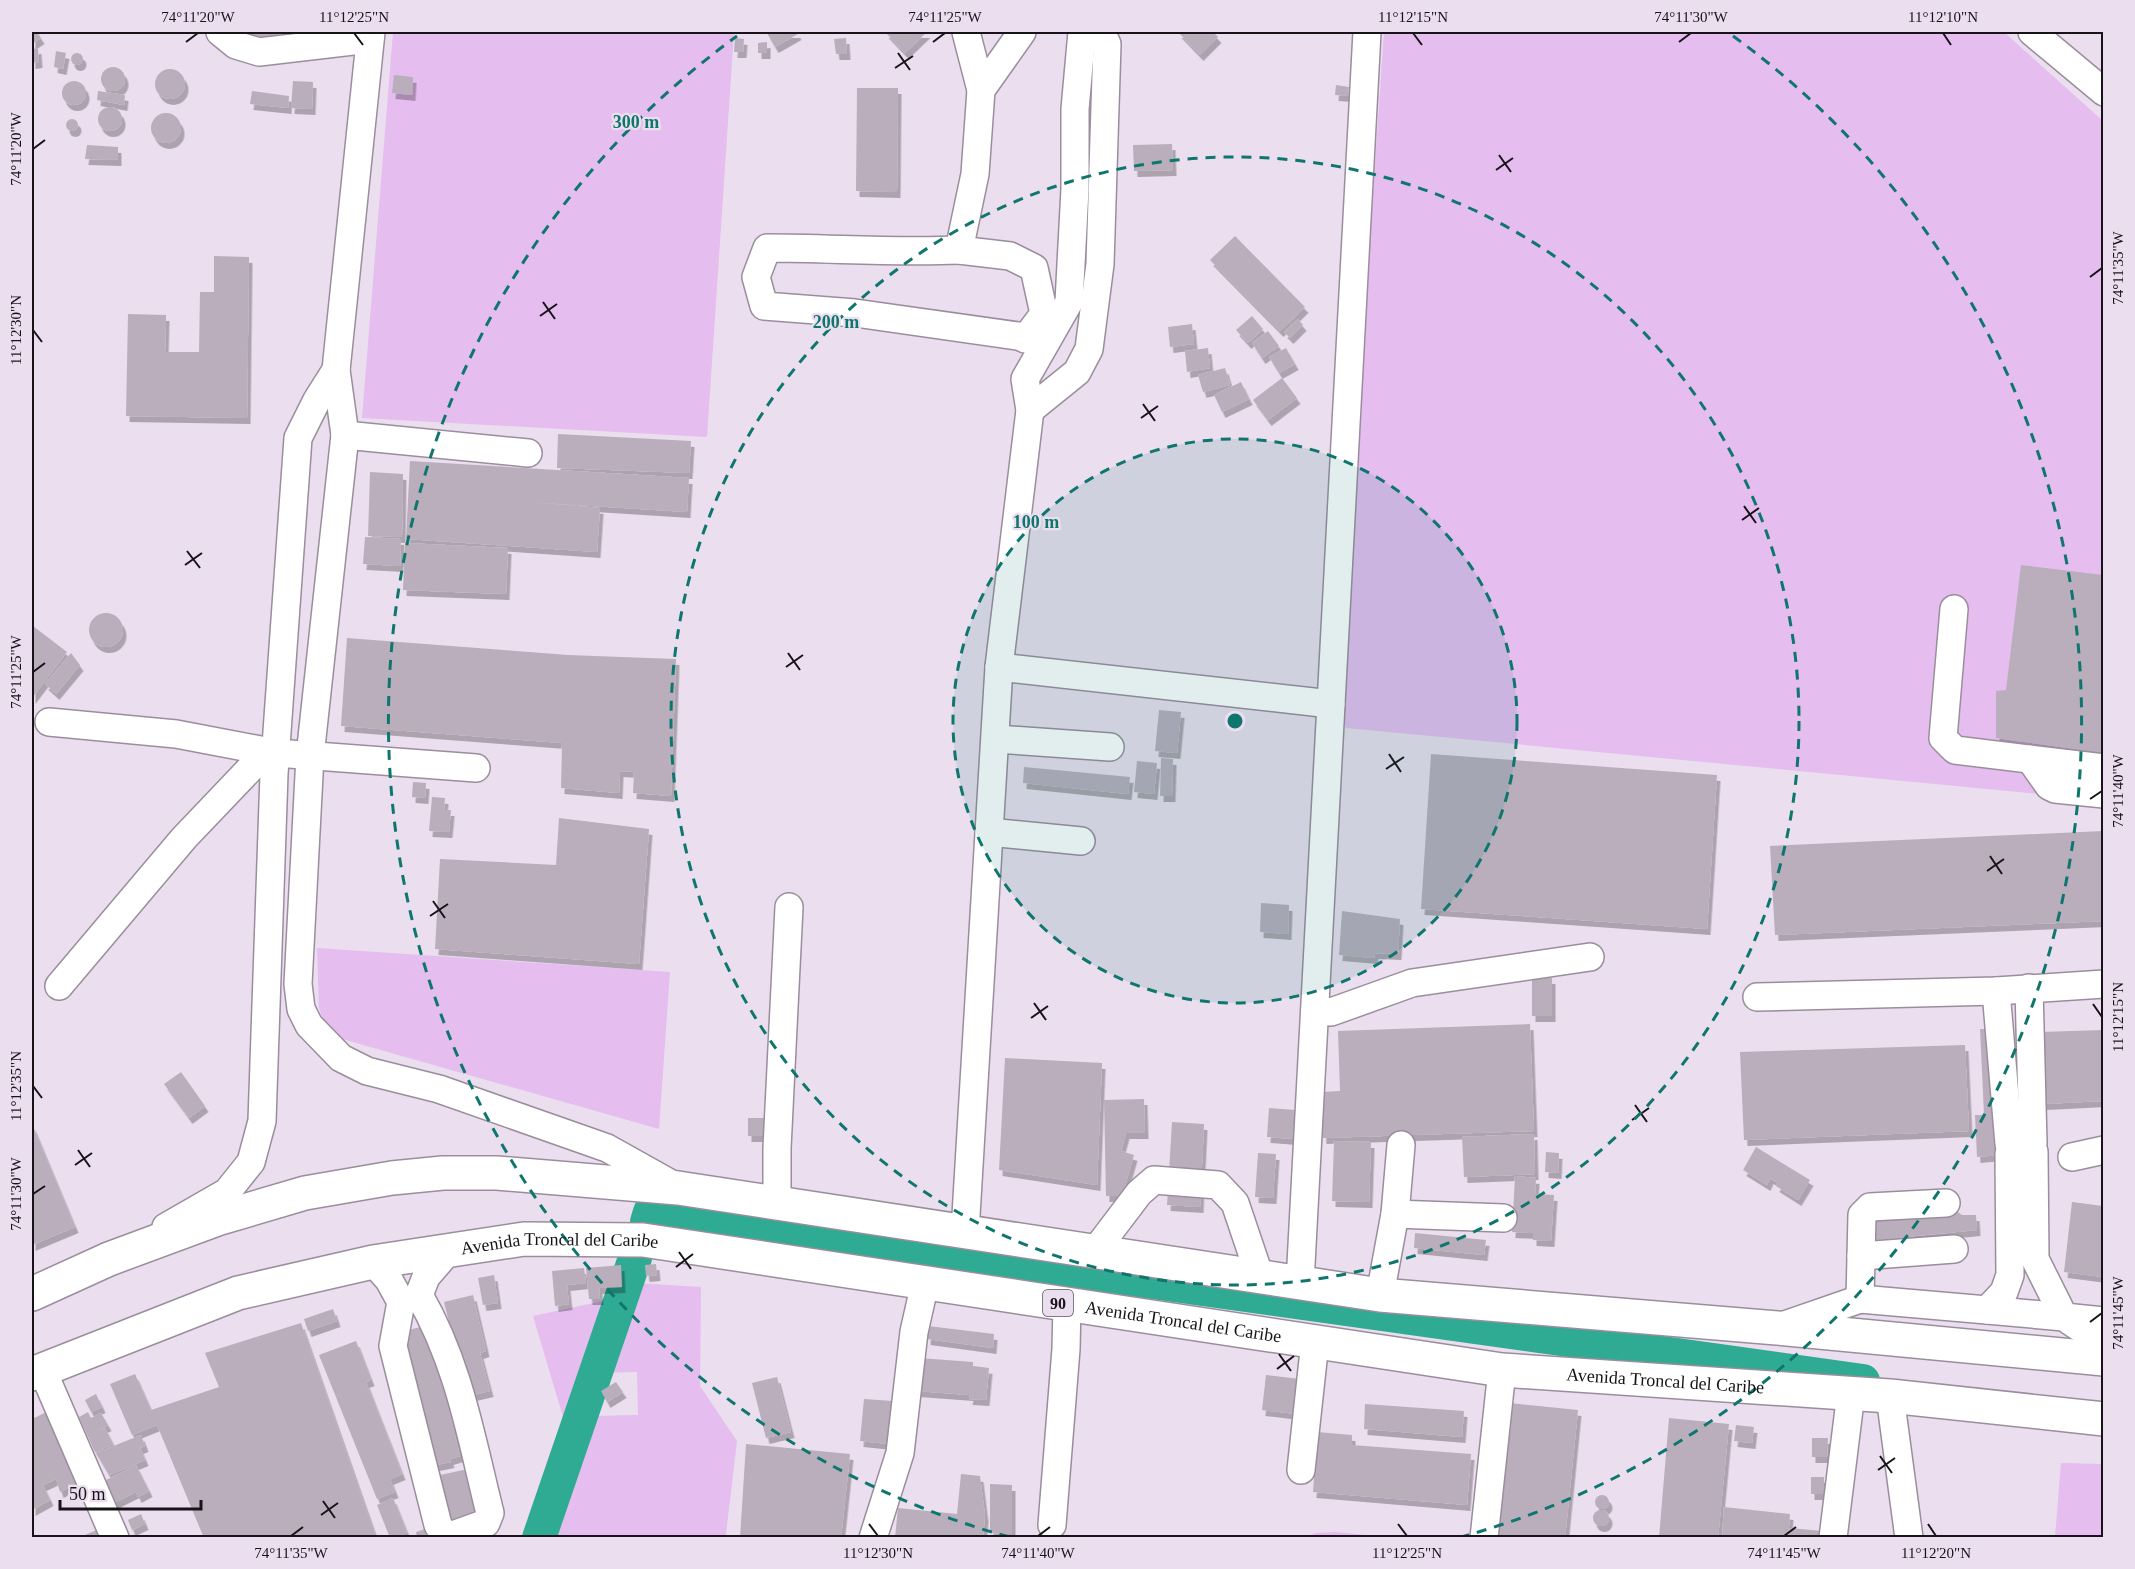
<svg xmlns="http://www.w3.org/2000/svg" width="2135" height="1569" viewBox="0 0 2135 1569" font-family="'Times New Roman',serif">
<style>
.green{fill:#e5bdef;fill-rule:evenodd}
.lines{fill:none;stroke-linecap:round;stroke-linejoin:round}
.river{stroke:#2faa93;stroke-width:34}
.building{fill:#baaebd;filter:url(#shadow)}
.minor-casing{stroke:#9a8e9d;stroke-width:30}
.highway-casing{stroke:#9a8e9d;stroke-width:36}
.minor{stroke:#fff;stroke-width:27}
.highway{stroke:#fff;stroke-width:33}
.ticks{fill:none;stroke:#171318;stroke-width:2}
.ring{fill:none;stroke:#0f766e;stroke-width:3;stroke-dasharray:10 8}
.labels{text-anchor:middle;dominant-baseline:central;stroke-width:4.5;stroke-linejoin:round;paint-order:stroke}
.shield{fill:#ebdeee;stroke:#575058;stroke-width:1.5}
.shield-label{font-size:16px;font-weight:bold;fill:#171318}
.street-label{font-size:18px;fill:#171318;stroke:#ebdeee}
.centre{fill:#0f766e;stroke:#ebdeee;stroke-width:3}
.ring-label{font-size:18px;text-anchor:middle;font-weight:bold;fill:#0f766e;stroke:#ebdeee;stroke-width:4.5;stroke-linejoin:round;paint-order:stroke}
.neatline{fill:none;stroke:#171318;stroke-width:2}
.ticks-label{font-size:15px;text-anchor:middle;fill:#171318}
</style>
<defs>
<filter id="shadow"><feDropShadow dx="3.5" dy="6" stdDeviation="0" flood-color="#0004"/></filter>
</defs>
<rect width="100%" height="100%" fill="#ebdeee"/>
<g class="green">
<polygon points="393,32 734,32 707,437 362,418"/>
<polygon points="1384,32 2004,32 2103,121 2103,800 1346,728 1338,706"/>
<polygon points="317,948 670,972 659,1129 328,1035 319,1008"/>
<path d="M636 1283 701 1287 700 1386 737 1441 726 1534 724 1538 527 1537 534 1504 564 1466 566 1427 533 1316 603 1301ZM637 1372 638 1415 595 1416 593 1373Z"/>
<polygon points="2061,1463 2103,1464 2103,1537 2055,1537"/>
<polygon points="1336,1532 1384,1537 1306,1537 1316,1533"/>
</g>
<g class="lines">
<g class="river">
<polyline points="647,1222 650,1212 1863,1381"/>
<polyline points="539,1538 635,1258"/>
</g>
</g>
<g class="building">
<polygon points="32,32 37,32 41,38 32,44"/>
<polygon points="243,32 279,32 278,41 242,40"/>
<polygon points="770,32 797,32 798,34 775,47 767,33"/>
<polygon points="885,32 927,32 905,53"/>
<polygon points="1178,32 1213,32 1218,37 1200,55"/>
<polygon points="735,38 744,39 743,52 734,52"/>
<polygon points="846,38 847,54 836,54 834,39"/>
<polygon points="767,42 767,53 758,53 758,43"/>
<polygon points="38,48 39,62 32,63 32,49"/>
<polygon points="56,51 66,53 63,69 54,67"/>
<circle cx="77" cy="59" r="6"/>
<circle cx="113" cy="79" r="12"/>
<circle cx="170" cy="84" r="15"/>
<polygon points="394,75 413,77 412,95 392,93"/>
<polygon points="293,81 313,82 312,109 291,108"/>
<circle cx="74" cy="93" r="12"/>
<polygon points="1336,85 1349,87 1348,96 1335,95"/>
<polygon points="857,88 898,88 897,192 856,191"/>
<polygon points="98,91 125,95 124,105 97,100"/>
<polygon points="252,91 289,96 288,108 250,104"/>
<circle cx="110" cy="119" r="12"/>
<circle cx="166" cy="128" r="15"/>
<circle cx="72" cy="125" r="6"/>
<polygon points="1172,144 1173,170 1134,171 1133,145"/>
<polygon points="87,145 118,147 118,160 85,159"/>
<polygon points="1235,236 1305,307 1280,331 1210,260"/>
<polygon points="214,256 249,257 247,418 126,416 128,314 166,315 165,352 199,352 200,292 214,292"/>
<polygon points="1252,316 1263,329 1248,343 1236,330"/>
<polygon points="1298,319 1303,325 1290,338 1284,332"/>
<polygon points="1192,324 1194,344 1170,347 1168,327"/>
<polygon points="1268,331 1279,346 1262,358 1252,343"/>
<polygon points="1208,348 1210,368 1187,372 1185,351"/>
<polygon points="1286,348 1295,364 1279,373 1269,357"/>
<polygon points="1225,368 1230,385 1203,392 1198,375"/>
<polygon points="1282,378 1297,398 1268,420 1253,400"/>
<polygon points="1241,382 1249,399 1222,412 1214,395"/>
<polygon points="558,434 691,441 689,473 557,468"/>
<polygon points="410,461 689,478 687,512 529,502 600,508 597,552 406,539"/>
<polygon points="370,472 403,474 402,537 368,536"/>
<polygon points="365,537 401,539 400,566 363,564"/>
<polygon points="405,543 508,548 506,594 403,590"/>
<polygon points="2021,565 2103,575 2103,753 1996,738 1996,691 2006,690"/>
<circle cx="106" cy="630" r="17"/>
<polygon points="33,626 67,652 32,698 32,628"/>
<polygon points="347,638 568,655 676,659 671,796 633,793 634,772 620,771 619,793 561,788 562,743 341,726"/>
<polygon points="71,653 80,665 56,694 45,684"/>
<polygon points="1159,710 1181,712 1177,753 1155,751"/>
<polygon points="1431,754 1717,775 1707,929 1421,909"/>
<polygon points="1161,758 1173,759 1172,796 1160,796"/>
<polygon points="1137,761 1157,763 1154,794 1134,792"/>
<polygon points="1024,767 1130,777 1128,794 1023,783"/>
<polygon points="413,782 426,783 425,798 412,797"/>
<polygon points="432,797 445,798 444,810 451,810 449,832 429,831"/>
<polygon points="559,818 649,829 639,964 435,949 440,859 556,865"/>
<polygon points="2103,831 2103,921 1775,935 1770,846"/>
<polygon points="1261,903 1289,905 1288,934 1260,932"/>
<polygon points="1342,911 1400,919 1398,954 1375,953 1374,958 1339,955"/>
<polygon points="1532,977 1552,978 1552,1016 1532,1016"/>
<polygon points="1530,1024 1534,1131 1323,1138 1321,1092 1340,1091 1338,1031"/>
<polygon points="1980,1029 1997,1029 2002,1144 2042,1151 1977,1157 1975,1115 1984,1115"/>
<polygon points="2103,1030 2103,1101 2043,1104 2040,1032"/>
<polygon points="1965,1045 1969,1131 1744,1140 1740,1052"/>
<polygon points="1005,1058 1102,1063 1097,1185 999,1170"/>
<polygon points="181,1072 205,1106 189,1118 164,1084"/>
<polygon points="1144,1099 1145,1133 1126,1133 1121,1151 1134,1155 1122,1196 1106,1196 1104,1100"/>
<polygon points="1269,1108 1295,1110 1294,1139 1267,1137"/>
<rect x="748" y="1118" width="17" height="18"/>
<polygon points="1172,1122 1204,1124 1200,1207 1167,1205"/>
<polygon points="32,1124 75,1227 32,1245"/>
<polygon points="1534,1134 1535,1174 1464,1177 1462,1137"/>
<polygon points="1334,1141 1371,1142 1369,1202 1332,1201"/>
<polygon points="1756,1147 1810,1180 1798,1200 1776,1186 1778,1183 1770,1178 1767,1185 1743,1170"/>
<polygon points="1546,1152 1559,1153 1558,1173 1545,1172"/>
<polygon points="1258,1153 1276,1154 1273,1198 1255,1197"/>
<polygon points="1515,1176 1536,1178 1535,1194 1554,1195 1551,1241 1533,1240 1533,1233 1512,1232"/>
<polygon points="2072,1202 2103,1206 2103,1277 2064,1272"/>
<polygon points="1952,1208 1962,1215 1976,1215 1977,1230 1874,1240 1872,1215"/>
<polygon points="1415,1233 1486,1240 1484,1255 1414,1248"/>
<polygon points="656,1264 657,1275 646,1276 645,1265"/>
<polygon points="621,1265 622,1287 599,1288 600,1299 589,1299 586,1268"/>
<polygon points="584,1268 586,1283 567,1285 569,1304 555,1306 552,1271"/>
<polygon points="494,1275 498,1303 483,1305 478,1278"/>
<polygon points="473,1295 486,1351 480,1353 490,1391 473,1395 457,1359 471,1355 458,1358 444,1302"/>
<polygon points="333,1309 337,1321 308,1331 304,1319"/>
<polygon points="301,1323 376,1538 204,1538 157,1425 132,1435 110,1384 135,1374 151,1410 219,1387 205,1353"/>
<polygon points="429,1325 460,1456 450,1459 451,1462 431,1466 400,1332"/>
<polygon points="928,1326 994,1334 993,1348 927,1339"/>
<polygon points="356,1341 371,1380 366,1382 402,1474 390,1479 395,1492 377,1499 319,1355"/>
<polygon points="919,1358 973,1362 973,1366 989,1368 986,1400 969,1399 970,1395 916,1391"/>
<polygon points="1266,1375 1300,1379 1296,1414 1262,1410"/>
<polygon points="777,1377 791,1432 766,1438 752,1383"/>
<polygon points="616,1382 623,1392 607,1402 601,1391"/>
<polygon points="96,1394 102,1407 91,1412 85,1400"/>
<polygon points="864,1399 893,1401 889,1444 860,1441"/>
<polygon points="1510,1403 1578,1410 1565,1538 1496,1538"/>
<polygon points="1365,1404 1464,1411 1462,1437 1364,1429"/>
<polygon points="53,1409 82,1481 60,1492 56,1479 43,1485 50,1500 32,1510 32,1419"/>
<polygon points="88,1412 91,1418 101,1413 108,1425 97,1431 105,1428 113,1444 95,1452 79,1417"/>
<polygon points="1669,1418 1729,1424 1718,1538 1659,1538"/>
<polygon points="1736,1425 1754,1427 1752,1443 1734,1441"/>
<polygon points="1317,1432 1352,1435 1352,1445 1471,1454 1467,1505 1313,1492"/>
<polygon points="141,1435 145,1446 140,1448 145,1460 109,1475 96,1453"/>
<polygon points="1812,1438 1828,1438 1827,1457 1812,1457"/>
<polygon points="746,1444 850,1454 841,1538 740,1538"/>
<polygon points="136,1465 149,1491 138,1497 136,1492 114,1503 104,1481"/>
<polygon points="468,1469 480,1519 443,1528 431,1477"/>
<polygon points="961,1474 980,1476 985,1516 983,1538 895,1538 898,1508 957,1514"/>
<rect x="1811" y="1477" width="13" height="17"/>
<polygon points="990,1484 1012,1485 1012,1534 990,1533"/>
<circle cx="1602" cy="1502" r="7"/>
<polygon points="393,1498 407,1533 390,1538 377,1505"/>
<polygon points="1724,1507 1790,1514 1788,1538 1722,1538"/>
<circle cx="1601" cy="1518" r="8"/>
<polygon points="141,1514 145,1524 132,1530 128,1520"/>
<polygon points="1790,1528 1822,1531 1821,1538 1789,1538"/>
<polygon points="99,1529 103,1538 78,1538"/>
<polygon points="425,1529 427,1538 417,1538 416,1532"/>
</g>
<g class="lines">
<defs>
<g id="minor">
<polyline points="220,32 236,45 259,52 370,39"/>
<polyline points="371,32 336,370 345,435 310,756 298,984 301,1009 309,1025 341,1058 367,1071 439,1089 607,1148 675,1186"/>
<polyline points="966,32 981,90"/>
<polyline points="1022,32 981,90 975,174 959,250 1010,256 1034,268 1044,314 1025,339"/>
<polyline points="2032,32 2104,92"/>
<path d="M959 250C895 253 831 248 767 248L756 277 764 306 855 313 1025 337"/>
<polyline points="1030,410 1077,372 1089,349 1100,264 1107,44 1101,32"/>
<polyline points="345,435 528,453"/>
<polyline points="1954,609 1943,738 1955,750 2104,768"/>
<polyline points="999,667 1331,704"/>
<polyline points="49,722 176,734 276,753 476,768"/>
<polyline points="996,739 1110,747"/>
<polyline points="2030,759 2049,786 2055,789 2104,794"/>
<polyline points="989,832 1081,841"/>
<polyline points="59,986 184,838 266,752"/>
<polyline points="2029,988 2033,1143"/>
<polyline points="1996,991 2009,1144"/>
<polyline points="1757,997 1996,991 2104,984"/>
<polyline points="1315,1010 1331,1012 1412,983 1590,957"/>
<polyline points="2034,1152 2035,1259 2064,1317 2104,1321"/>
<polyline points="2072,1157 2104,1150"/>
<polyline points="777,1203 777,1148 789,907"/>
<polyline points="1395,1214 1503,1218"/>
<polyline points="166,1227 227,1192 251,1162 262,1121 274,774 298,438 317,400 336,370"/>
<polyline points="965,1232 999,667 1030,410 1025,379 1069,302 1075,189 1075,109 1082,32"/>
<polyline points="1095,1251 1139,1193 1154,1180 1218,1185 1235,1203 1260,1277"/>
<polyline points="1861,1256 1954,1249"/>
<path d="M373 1262 389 1280 401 1302 393 1346 438 1525 444 1534 450 1536 486 1523 490 1513C471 1437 459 1364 419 1295L426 1277 451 1248"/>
<polyline points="1300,1283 1367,32"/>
<polyline points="1380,1295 1395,1214 1401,1145"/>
<polyline points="1860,1299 1862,1215 1870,1207 1946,1203"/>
<polyline points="1987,1310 2064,1317 2104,1344"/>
<polyline points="1782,1326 1860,1299 1987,1310 2004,1292 2010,1275 2009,1154"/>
<polyline points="42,1369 115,1538"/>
<polyline points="1890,1396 1909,1538"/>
<polyline points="1301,1470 1315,1342"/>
<polyline points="1052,1525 1066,1349 1067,1304"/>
<polyline points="873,1538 900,1453 914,1332 925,1283"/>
<polyline points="1484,1538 1502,1370"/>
<polyline points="1833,1538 1851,1393"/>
</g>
<g id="highway">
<polyline points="32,1294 109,1259 217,1219 305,1193 392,1178 443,1173 497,1173 678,1188 1380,1295 1777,1328 2104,1359"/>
<path id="s1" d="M32 1374 238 1293 373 1262 524 1239 643 1240 1502 1370 1890 1396 2104 1419"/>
</g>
</defs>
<use href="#minor" class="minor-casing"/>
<use href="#highway" class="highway-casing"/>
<use href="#minor" class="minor"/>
<use href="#highway" class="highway"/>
</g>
<path class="ticks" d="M354 33 363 45M1413 33 1422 45M1943 33 1951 45M186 42 198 33M933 42 945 33M1679 42 1691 33M898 53 910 70M895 68 913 56M33 149 45 140M1499 155 1511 172M1496 170 1513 158M2090 277 2102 268M543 302 555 319M540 316 557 304M33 330 42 342M1143 404 1155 421M1141 418 1158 406M1744 506 1756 523M1742 520 1759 508M187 551 200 568M185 565 202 553M788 653 800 670M786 667 803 655M33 672 45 663M1389 754 1401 772M1386 769 1404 757M2090 799 2102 791M1990 856 2002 874M1987 871 2004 859M433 901 445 918M430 916 448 904M1034 1003 1046 1020M2093 1004 2102 1017M1031 1018 1048 1006M33 1086 42 1098M1635 1105 1647 1122M1632 1120 1649 1108M78 1150 90 1167M75 1165 92 1153M33 1194 45 1186M679 1252 691 1269M676 1267 693 1254M2090 1322 2102 1313M1279 1354 1291 1371M1277 1369 1294 1356M1880 1456 1892 1473M1878 1470 1895 1458M323 1501 335 1518M321 1515 338 1503M869 1524 878 1536M1398 1524 1407 1536M1928 1524 1936 1536M291 1536 303 1527M1038 1536 1050 1527M1784 1536 1796 1527"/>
<circle cx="1235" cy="721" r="282" fill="#0f766e" fill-opacity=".12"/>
<g class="ring">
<circle cx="1235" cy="721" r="282"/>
<circle cx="1235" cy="721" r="564"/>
<path d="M1009 1537A847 847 0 0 1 737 36M1733 36A847 847 0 0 1 1461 1537"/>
</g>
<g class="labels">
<rect class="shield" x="1043" y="1290" width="30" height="26" rx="4.5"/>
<g class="shield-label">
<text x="1058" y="1303">90</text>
</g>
<g class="street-label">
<text stroke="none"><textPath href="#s1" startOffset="548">Avenida Troncal del Caribe</textPath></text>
<text stroke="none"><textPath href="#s1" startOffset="1178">Avenida Troncal del Caribe</textPath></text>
<text stroke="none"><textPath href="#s1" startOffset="1664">Avenida Troncal del Caribe</textPath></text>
</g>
</g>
<circle cx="1235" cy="721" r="9" class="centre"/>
<g class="ring-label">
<text x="636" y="128">300 m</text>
<text x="836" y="328">200 m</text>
<text x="1036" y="528">100 m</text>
</g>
<rect width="2135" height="1569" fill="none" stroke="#ebdeee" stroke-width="66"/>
<path d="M60 1500v9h141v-9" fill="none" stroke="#171318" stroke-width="3"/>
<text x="69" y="1500" font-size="18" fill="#171318" stroke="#ebdeee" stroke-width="4.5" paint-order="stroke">50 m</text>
<rect x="33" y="33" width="2069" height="1503" class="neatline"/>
<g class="ticks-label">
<text x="198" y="22">74°11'20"W</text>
<text x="354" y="22">11°12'25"N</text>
<text x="945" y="22">74°11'25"W</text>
<text x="1413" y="22">11°12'15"N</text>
<text x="1691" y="22">74°11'30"W</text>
<text x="1943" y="22">11°12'10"N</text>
<text transform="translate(16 149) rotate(-90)" y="5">74°11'20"W</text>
<text transform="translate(2118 268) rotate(-90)" y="5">74°11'35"W</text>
<text transform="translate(16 330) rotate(-90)" y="5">11°12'30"N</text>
<text transform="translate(16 672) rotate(-90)" y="5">74°11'25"W</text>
<text transform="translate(2118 791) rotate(-90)" y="5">74°11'40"W</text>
<text transform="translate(2118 1017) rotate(-90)" y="5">11°12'15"N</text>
<text transform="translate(16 1086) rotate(-90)" y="5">11°12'35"N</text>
<text transform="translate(16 1194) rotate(-90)" y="5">74°11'30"W</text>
<text transform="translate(2118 1313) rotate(-90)" y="5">74°11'45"W</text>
<text x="291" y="1558">74°11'35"W</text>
<text x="878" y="1558">11°12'30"N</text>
<text x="1038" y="1558">74°11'40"W</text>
<text x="1407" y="1558">11°12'25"N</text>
<text x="1784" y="1558">74°11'45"W</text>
<text x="1936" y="1558">11°12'20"N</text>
</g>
</svg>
